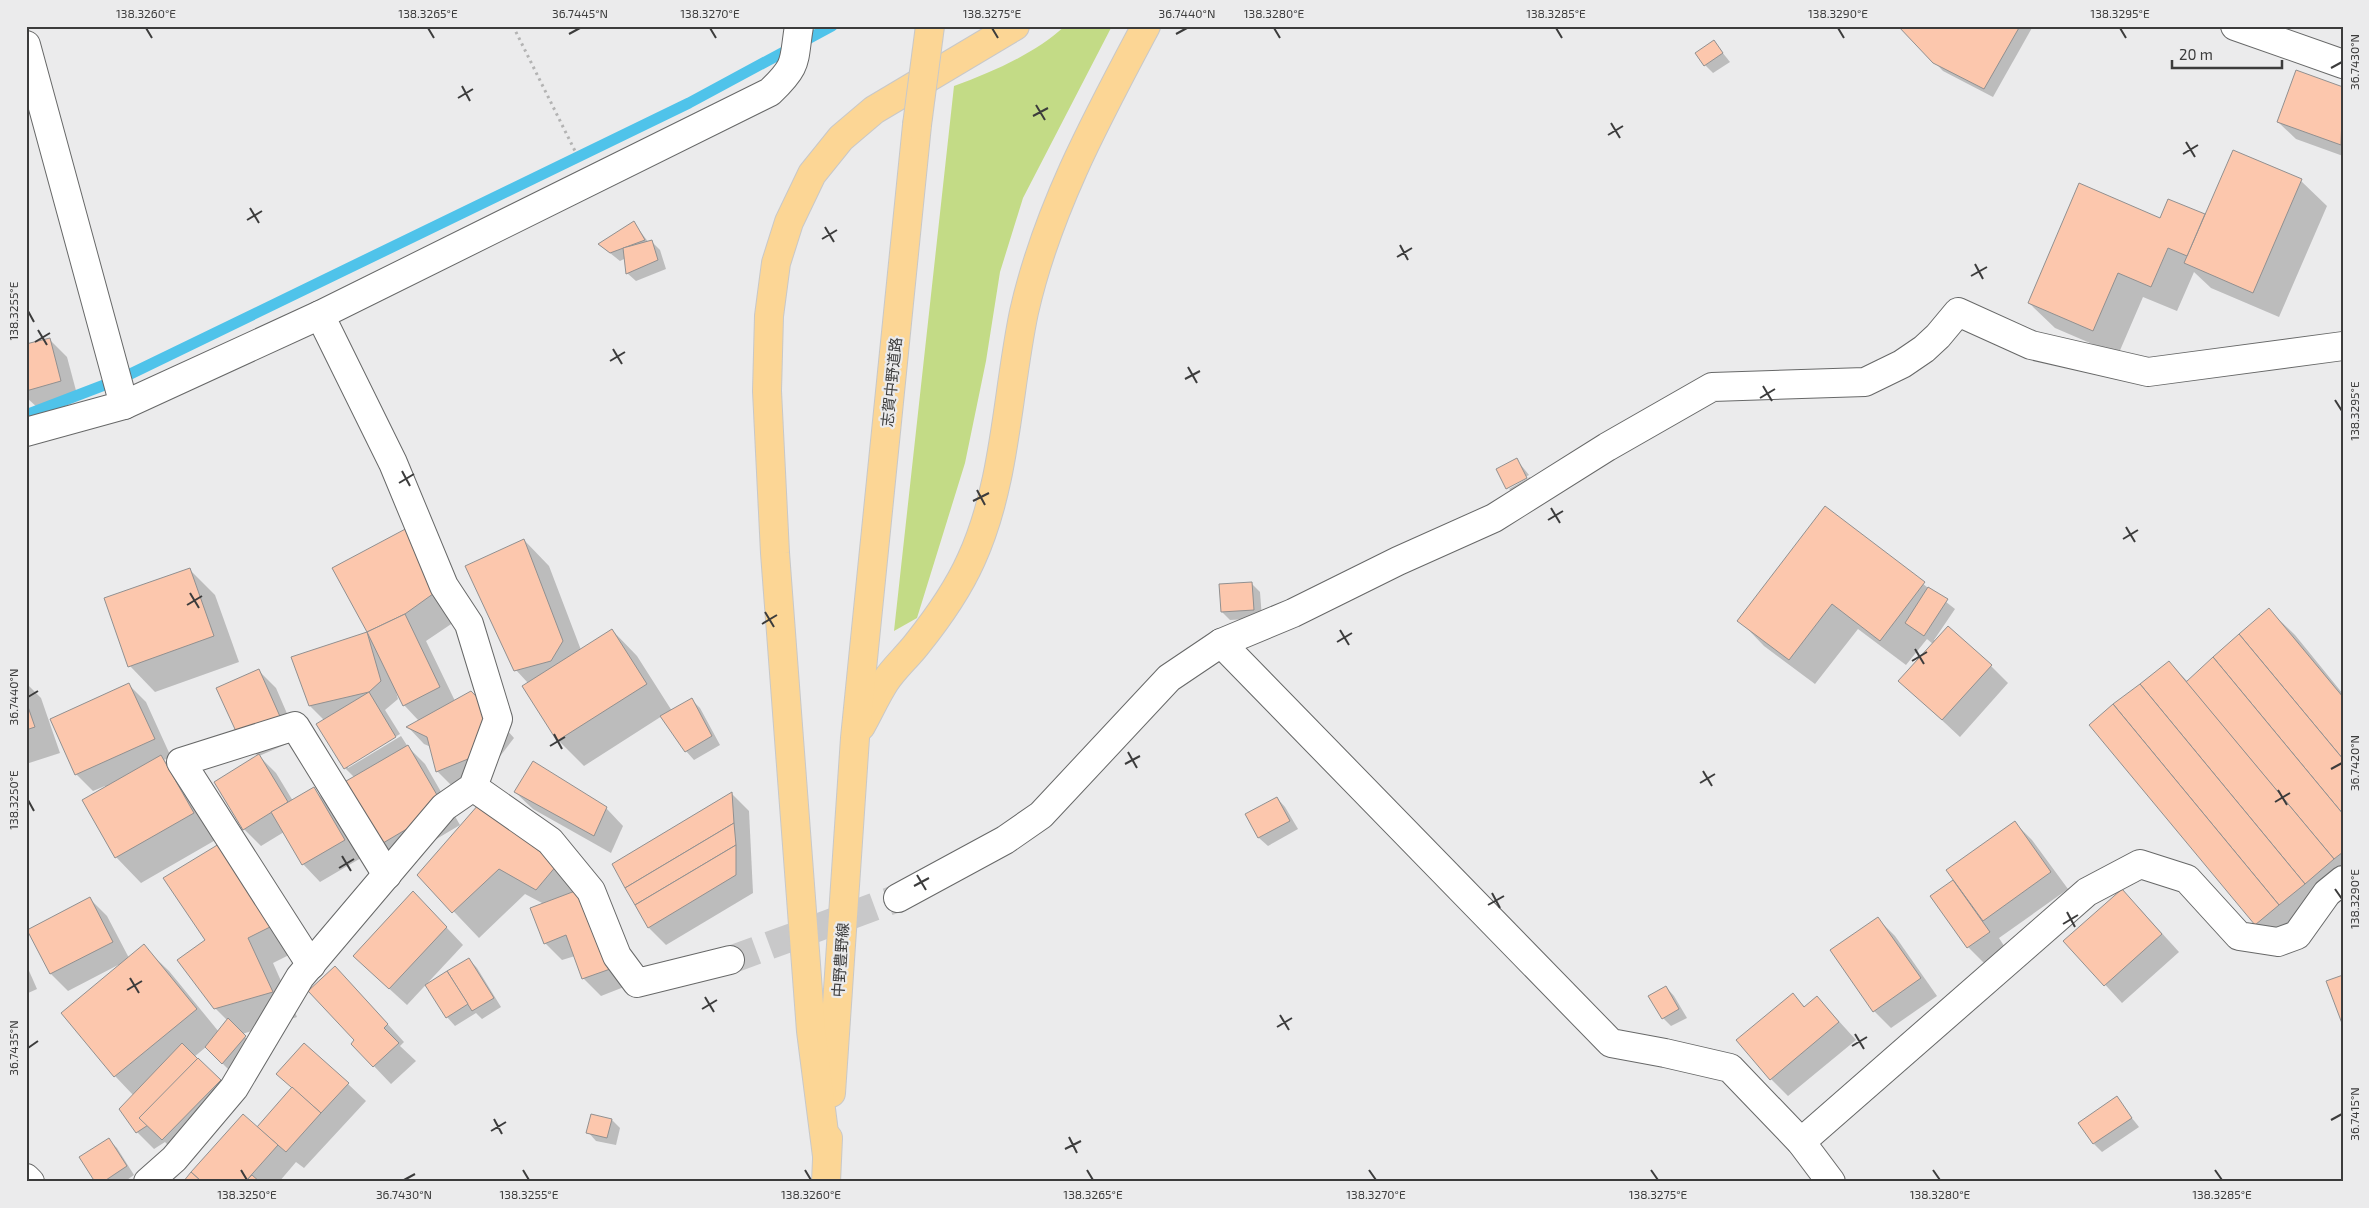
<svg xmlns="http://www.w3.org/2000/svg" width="2369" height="1208" viewBox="0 0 2369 1208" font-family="'Exo 2','Noto Sans JP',sans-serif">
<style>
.green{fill:#c3db86}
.shadow{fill:#0003}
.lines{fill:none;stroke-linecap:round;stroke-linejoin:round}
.stream{stroke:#4fc3ea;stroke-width:11}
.building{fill:#fcc7ad;stroke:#919090}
.minor-tunnel{stroke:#c8c8c9;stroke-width:28;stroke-dasharray:28 14;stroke-linecap:butt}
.minor-casing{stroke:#676868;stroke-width:30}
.secondary-casing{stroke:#676868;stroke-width:30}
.primary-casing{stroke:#c8c8c8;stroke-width:30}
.path{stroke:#b3b3b3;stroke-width:3;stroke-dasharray:2.5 4;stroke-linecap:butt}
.minor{stroke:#fff;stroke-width:28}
.secondary{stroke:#fff;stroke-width:28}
.primary{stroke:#fcd695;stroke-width:28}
.primary-bridge-casing{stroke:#c8c8c8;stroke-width:30;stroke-linecap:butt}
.primary-bridge{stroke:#fcd695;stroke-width:28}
.ticks{fill:none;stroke:#3c3c3c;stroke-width:2}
.labels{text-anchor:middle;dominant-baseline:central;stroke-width:4.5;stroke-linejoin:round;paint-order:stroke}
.street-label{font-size:15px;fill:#3c3c3c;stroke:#ebebec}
.neatline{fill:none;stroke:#3c3c3c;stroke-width:2}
.ticks-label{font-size:12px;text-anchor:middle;fill:#3c3c3c}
</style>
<rect width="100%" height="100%" fill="#ebebec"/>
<path class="green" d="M1065 26H1112L1023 198 1000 272 986 361 965 463 917 618 894 631 954 86C993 72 1034 54 1065 26Z"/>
<g class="shadow">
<polygon points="1900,26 2033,26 1993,97 1943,71"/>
<polygon points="1714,42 1730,62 1713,73 1705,65"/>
<polygon points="2343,89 2343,156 2296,139 2278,122"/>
<polygon points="2234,152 2301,181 2327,206 2279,317 2211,288 2194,272 2177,311 2143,297 2118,355 2055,328 2029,303 2161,220 2169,200 2206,216"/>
<polygon points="634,223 649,243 652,242 660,250 666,269 636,281 627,273 626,258 620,261 600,245"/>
<polygon points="49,339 67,357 78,398 39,409 26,397 26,345"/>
<polygon points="1516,459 1529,475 1508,486 1508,489 1507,488"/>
<polygon points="1530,477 1535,486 1516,496 1509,489"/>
<polygon points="1825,507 1955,609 1934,640 1991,666 2008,683 1960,737 1900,681 1933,644 1927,639 1906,665 1858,629 1815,684 1764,646 1739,620"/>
<polygon points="411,527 469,612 426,641 455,701 489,710 514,738 485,776 455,789 438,772 431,747 424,744 408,727 419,721 404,705 396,692 398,699 385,710 400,734 348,765 348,768 401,736 408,747 425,764 460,825 396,863 379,845 355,778 345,768 324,720 310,706 293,658 369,633"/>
<polygon points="524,540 549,566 581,650 612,630 637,656 672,711 692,700 700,708 720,745 694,760 686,751 662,716 584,766 558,740 524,686 528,683 516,670"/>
<polygon points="189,569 215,595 239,662 155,692 130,666"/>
<polygon points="1251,583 1260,592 1262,618 1230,620 1222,612"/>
<polygon points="2269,610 2295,635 2343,694 2343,899 2282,950 2256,924 2091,725 2169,662 2188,682"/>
<polygon points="259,671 276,688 298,739 259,756 276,773 293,801 313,789 331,806 361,858 320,882 303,864 284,832 261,846 244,829 258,756 241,739"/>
<polygon points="26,683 41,698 60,753 26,764"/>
<polygon points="129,685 146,702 171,757 164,760 186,782 219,838 141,883 116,857 105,786 93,791 76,774"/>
<polygon points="515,792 606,808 623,826 611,853 533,809"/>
<polygon points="732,794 749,811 753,893 666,945 649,928 613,864"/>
<polygon points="1277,798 1285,807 1298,829 1268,846 1259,838 1247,815"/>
<polygon points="479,805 556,866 581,890 629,985 601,996 583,978 575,956 562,960 545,943 544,904 525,894 479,938 419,875"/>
<polygon points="2015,823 2032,840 2068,889 1999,938 2006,949 1985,964 1968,947 1931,897 1955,880"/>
<polygon points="219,846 301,949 273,963 297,1017 242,1034 253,1046 231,1072 206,1047 194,1057 237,1098 180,1157 165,1142 154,1149 137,1132 134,1096 115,1076 118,965 68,991 51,974 28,930 89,898 107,916 129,958 143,946 169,971 219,1032 228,1021 215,1008 206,941"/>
<polygon points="2139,908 2179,952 2122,1003 2065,941"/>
<polygon points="430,910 463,945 407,1005 372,973"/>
<polygon points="1877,918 1895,936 1937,996 1891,1028 1874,1011"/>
<polygon points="469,959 477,968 501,1007 482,1019 476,1013 455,1026 447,1017"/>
<polygon points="26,964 37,989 26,994"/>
<polygon points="352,985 404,1042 400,1046 416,1061 391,1084 353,1044 356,1040"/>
<polygon points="1666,987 1674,996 1687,1018 1671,1026 1663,1018"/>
<polygon points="1792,995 1805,1007 1817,997 1856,1040 1788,1096 1771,1079"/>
<polygon points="348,1084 366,1101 304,1168 296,1162 279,1182 185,1182 257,1128"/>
<polygon points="2116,1098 2139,1127 2102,1152 2094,1144"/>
<polygon points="612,1120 620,1128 616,1145 596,1141 588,1132"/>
<polygon points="109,1140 117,1148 134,1175 124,1182 97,1182"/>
</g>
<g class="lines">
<polyline class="stream" points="26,415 120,379 689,103 832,26"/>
</g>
<g class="building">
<polygon points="1898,26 2020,26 1984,89 1933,63"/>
<polygon points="1714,40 1723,53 1704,66 1695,53"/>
<polygon points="2296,70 2343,87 2341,145 2277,122"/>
<polygon points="2233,150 2302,179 2253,293 2184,263"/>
<polygon points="2079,183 2160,218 2168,199 2205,214 2187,256 2168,248 2151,287 2118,273 2093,331 2028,303"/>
<polygon points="634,221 645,240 610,253 598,244"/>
<polygon points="652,240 658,260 626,274 623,248"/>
<polygon points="50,338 61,381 26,391 26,344"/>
<polygon points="1517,458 1527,478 1506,489 1496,469"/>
<polygon points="1825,506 1925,582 1880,641 1832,604 1789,660 1737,621"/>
<polygon points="411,526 444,586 405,614 367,632 332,568"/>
<polygon points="524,539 563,641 551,661 514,671 465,566"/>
<polygon points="190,568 214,636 128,667 104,598"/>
<polygon points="1252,582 1254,610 1221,612 1219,584"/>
<polygon points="1928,587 1948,599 1924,636 1905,623"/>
<polygon points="2269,608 2343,697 2343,759 2239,634"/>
<polygon points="405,614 440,687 403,706 367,632"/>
<polygon points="1948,626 1992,665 1942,720 1898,681"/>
<polygon points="612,629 647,684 557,741 522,686"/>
<polygon points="367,632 381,681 369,692 309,706 291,657"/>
<polygon points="2239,634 2343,759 2343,814 2213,657"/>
<polygon points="2213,657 2343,814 2343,852 2334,859 2186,682"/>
<polygon points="2169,661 2334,859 2305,884 2140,684"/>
<polygon points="259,669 282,721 240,740 216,688"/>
<polygon points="129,683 155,739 75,775 50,719"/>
<polygon points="2140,684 2305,884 2279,905 2113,704"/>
<polygon points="471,691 498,719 468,759 436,772 427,737 406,727"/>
<polygon points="369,692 396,737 344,769 316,724"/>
<polygon points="692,698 712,736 685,752 660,716"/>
<polygon points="26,701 35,727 26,730"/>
<polygon points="2113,704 2279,905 2255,925 2089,725"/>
<polygon points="408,745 444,807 378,846 341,784"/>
<polygon points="259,754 288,802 243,830 214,782"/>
<polygon points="161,755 194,813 115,858 82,800"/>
<polygon points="533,761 607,807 594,836 514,792"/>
<polygon points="314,787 345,840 302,865 271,812"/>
<polygon points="732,792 734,823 625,888 612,864"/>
<polygon points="1277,797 1290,821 1258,838 1245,814"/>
<polygon points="479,804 557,865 536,890 499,869 452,913 417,875"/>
<polygon points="2015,821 2051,872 1983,921 1946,870"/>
<polygon points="734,823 736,845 635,905 625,888"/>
<polygon points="219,844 276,924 248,938 273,992 214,1009 177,960 205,940 163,878"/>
<polygon points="736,845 736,875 648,928 635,905"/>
<polygon points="1953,880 1990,932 1967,948 1930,896"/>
<polygon points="583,888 613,968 582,979 566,935 544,944 530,908"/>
<polygon points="2122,889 2162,934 2104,986 2063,941"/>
<polygon points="413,891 447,927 389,989 353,956"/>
<polygon points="90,897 113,942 50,974 27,930"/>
<polygon points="1878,917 1921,978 1873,1012 1830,950"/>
<polygon points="144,944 197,1009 114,1077 61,1013"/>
<polygon points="469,958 494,998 472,1011 447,971"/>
<polygon points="335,966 388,1024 384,1028 399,1043 373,1067 351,1044 354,1040 308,991"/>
<polygon points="447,971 468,1004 446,1018 425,985"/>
<polygon points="2343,975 2343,1026 2326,981"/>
<polygon points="1666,986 1679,1009 1662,1019 1648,996"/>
<polygon points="1793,993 1804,1007 1817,996 1839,1022 1770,1080 1736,1040"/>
<polygon points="228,1018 246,1036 222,1064 205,1047"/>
<polygon points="182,1043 218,1079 136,1133 119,1109"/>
<polygon points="304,1043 349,1083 321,1113 276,1074"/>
<polygon points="198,1058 221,1080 162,1140 139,1118"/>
<polygon points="292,1087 321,1113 286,1152 257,1127"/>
<polygon points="2117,1096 2132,1118 2093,1144 2078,1123"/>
<polygon points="243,1114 278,1145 245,1182 202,1182 191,1172"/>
<polygon points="591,1114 612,1119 607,1138 586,1133"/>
<polygon points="109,1138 127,1166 103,1182 95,1182 79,1157"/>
<polygon points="191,1172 202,1182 183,1182"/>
<polygon points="252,1175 260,1182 245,1182"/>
</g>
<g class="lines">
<polyline class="minor-tunnel" points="730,960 898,898"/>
<defs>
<g id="minor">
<polyline points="26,45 124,405"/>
<path d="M26 432 124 405 320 315 770 92C799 64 793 62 799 26"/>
<polyline points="1221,643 1611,1043 1665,1053 1730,1068 1801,1142 1831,1182"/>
<polyline points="473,787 550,841 591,891 617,956 637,983 730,960"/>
<polyline points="898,898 1005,840 1041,815 1169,678 1221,643 1293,613 1398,561 1494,518 1607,447 1712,387 1865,382 1902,364 1924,349 1938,336 1958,312 2031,345 2148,372 2343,346"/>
<polyline points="311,965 181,762 295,726 387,875"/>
<polyline points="1801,1142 2087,892 2140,864 2187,879 2239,936 2278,942 2297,935 2327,893 2343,880"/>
<polyline points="26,1178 30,1182"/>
<polyline points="148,1182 174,1159 234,1088 300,977 444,807 473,787 498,719 469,624 444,586 393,463 320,315"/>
</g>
<polyline id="secondary" points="2235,26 2343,64"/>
<g id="primary">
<path d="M861 726C869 712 876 696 885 682 894 668 907 657 917 644 937 619 958 589 971 560 1006 484 1007 393 1024 312 1047 210 1097 118 1146 26"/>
<polyline points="831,1093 855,738 917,125"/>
<polyline points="827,1156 811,1031 775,553 767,391 769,316 776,263 789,222 812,174 841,138 874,110 1015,26"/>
<polyline points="826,1182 828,1138"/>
</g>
</defs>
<use href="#minor" class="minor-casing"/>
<use href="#secondary" class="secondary-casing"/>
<use href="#primary" class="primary-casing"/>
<polyline class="path" points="513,26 575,151"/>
<use href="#minor" class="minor"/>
<use href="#secondary" class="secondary"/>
<use href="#primary" class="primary"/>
<defs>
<polyline id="primary-bridge" points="917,125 930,26"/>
</defs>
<use href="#primary-bridge" class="primary-bridge-casing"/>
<use href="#primary-bridge" class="primary-bridge"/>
</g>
<path class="ticks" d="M146 28 152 38M428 28 434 38M710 28 716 38M992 28 998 38M1274 28 1280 38M1556 28 1562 38M1838 28 1844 38M2120 28 2126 38M569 34 580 28M1176 34 1187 28M2331 68 2342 62M462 86 470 101M458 98 473 89M1036 105 1045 120M1033 116 1048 108M1611 123 1620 138M1608 135 1623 126M2186 142 2195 157M2183 154 2198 145M250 208 259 223M247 220 262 211M825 227 834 242M822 239 837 230M1400 245 1408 260M1397 257 1412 248M1975 264 1983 279M1971 276 1987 267M28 311 34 322M38 330 47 345M35 342 50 333M613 349 622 364M610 361 625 352M1188 367 1197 383M1185 379 1200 371M1763 386 1772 401M1760 398 1775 389M2335 400 2342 411M402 471 410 486M399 483 414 474M977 490 985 505M973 501 989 493M1551 508 1560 523M1548 520 1563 511M2126 527 2135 542M2123 539 2138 530M190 593 199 608M187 605 202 596M765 612 774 627M762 624 777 615M1340 630 1349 645M1337 642 1352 633M1915 649 1924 664M1912 661 1927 652M28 697 38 691M554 734 562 749M550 746 565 737M1128 752 1137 768M1125 764 1140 756M2331 769 2342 763M1703 771 1712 786M1700 783 1715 774M2278 790 2287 805M28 800 34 811M2275 802 2290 793M342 856 351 871M339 868 354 859M917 875 926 890M914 886 929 878M2335 889 2342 899M1492 893 1500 908M1488 905 1504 896M2067 912 2075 927M2063 924 2078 915M130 978 139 993M127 990 142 981M705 997 714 1012M702 1009 717 1000M1280 1015 1289 1030M1277 1027 1292 1018M1855 1034 1864 1049M1852 1046 1867 1037M28 1048 38 1041M494 1119 502 1134M2331 1120 2342 1114M491 1131 506 1122M1069 1137 1077 1153M1065 1149 1081 1141M241 1170 247 1180M523 1170 529 1180M805 1170 811 1180M1087 1170 1093 1180M1369 1170 1376 1180M1651 1170 1658 1180M1933 1170 1940 1180M2215 1170 2222 1180M404 1180 415 1174"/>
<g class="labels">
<g class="street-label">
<text transform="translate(891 382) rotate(-84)">志賀中野道路</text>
<text transform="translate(840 960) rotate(-86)">中野豊野線</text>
</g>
</g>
<rect width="2369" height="1208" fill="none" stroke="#ebebec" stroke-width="55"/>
<path d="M2172 60v8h110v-8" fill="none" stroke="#3c3c3c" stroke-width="2.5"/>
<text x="2179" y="60" font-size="15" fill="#3c3c3c" stroke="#ebebec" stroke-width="4" paint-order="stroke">20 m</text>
<rect x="28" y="28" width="2314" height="1152" class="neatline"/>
<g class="ticks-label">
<text x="146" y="18">138.3260°E</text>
<text x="428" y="18">138.3265°E</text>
<text x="580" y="18">36.7445°N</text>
<text x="710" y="18">138.3270°E</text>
<text x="992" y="18">138.3275°E</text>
<text x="1187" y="18">36.7440°N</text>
<text x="1274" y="18">138.3280°E</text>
<text x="1556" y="18">138.3285°E</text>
<text x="1838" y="18">138.3290°E</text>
<text x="2120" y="18">138.3295°E</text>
<text transform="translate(2355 62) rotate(-90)" y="4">36.7430°N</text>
<text transform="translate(14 311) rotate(-90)" y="4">138.3255°E</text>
<text transform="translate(2355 411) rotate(-90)" y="4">138.3295°E</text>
<text transform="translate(14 697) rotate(-90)" y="4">36.7440°N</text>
<text transform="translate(2355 763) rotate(-90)" y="4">36.7420°N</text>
<text transform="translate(14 800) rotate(-90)" y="4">138.3250°E</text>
<text transform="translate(2355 899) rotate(-90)" y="4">138.3290°E</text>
<text transform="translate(14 1048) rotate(-90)" y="4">36.7435°N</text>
<text transform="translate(2355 1114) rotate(-90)" y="4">36.7415°N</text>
<text x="247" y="1199">138.3250°E</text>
<text x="404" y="1199">36.7430°N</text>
<text x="529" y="1199">138.3255°E</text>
<text x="811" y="1199">138.3260°E</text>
<text x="1093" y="1199">138.3265°E</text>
<text x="1376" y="1199">138.3270°E</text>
<text x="1658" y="1199">138.3275°E</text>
<text x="1940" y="1199">138.3280°E</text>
<text x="2222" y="1199">138.3285°E</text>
</g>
</svg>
